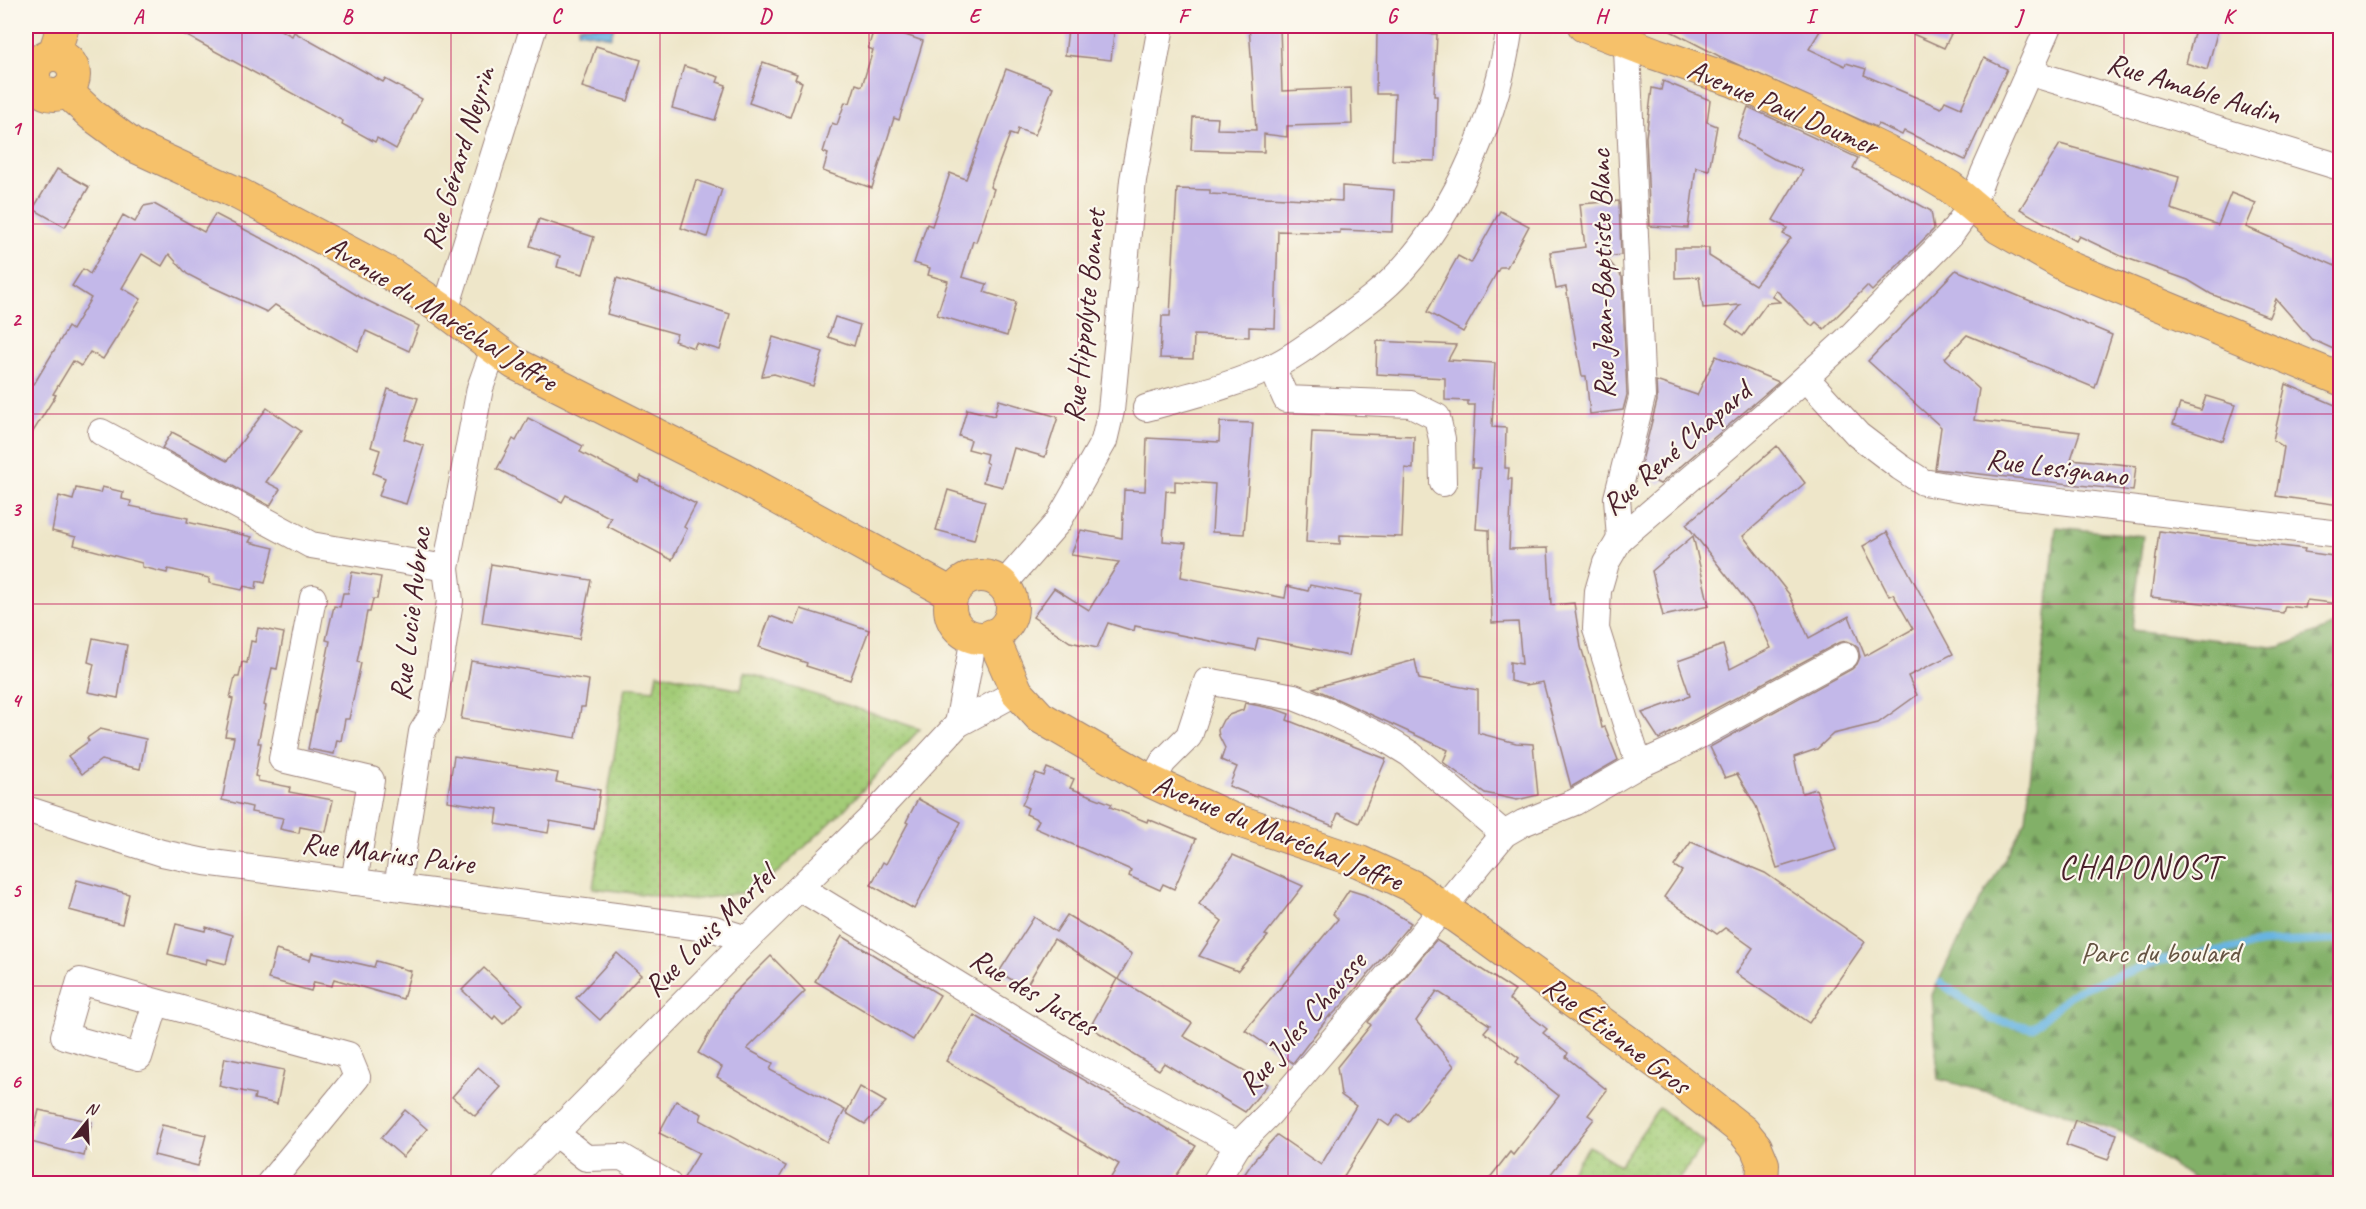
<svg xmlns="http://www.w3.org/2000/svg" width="2366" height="1209" viewBox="0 0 2366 1209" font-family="Caveat,sans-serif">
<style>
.green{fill:url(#green-dots);stroke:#767651;stroke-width:1.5}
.forest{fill:url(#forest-firs);stroke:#66684a;stroke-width:1.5}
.water{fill:url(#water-waves);stroke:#596a86;stroke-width:1.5}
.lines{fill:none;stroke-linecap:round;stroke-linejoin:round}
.stream{stroke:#68b4e1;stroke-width:8}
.building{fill:#c3b8e9}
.minor-casing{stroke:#9c827a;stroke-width:28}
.major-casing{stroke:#9c827a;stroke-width:34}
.minor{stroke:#fff;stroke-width:26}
.major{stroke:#f6c16b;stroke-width:32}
.grid{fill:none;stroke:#c2185b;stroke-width:1.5;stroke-opacity:0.55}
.labels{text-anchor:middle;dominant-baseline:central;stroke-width:4.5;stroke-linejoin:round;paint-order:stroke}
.street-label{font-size:30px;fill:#4a1f2b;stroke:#fbf7ec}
.park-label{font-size:30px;fill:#655342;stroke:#fbf7ec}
.quarter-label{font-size:33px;letter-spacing:1.5px;fill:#4a1f2b;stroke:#fbf7ec}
.neatline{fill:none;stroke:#c2185b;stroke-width:2}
.grid-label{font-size:20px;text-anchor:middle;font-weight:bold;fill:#c2185b}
</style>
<defs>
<pattern id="green-dots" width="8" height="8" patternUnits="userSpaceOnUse" patternTransform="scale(1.5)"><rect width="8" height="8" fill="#a3cc77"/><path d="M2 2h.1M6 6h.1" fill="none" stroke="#8eaf67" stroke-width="1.8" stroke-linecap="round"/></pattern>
<pattern id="forest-firs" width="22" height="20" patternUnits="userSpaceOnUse" patternTransform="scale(1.5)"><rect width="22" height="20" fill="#82b068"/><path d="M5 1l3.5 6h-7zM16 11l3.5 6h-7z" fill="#6c8f56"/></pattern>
<pattern id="water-waves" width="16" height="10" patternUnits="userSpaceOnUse" patternTransform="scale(1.5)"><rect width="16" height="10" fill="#68b4e1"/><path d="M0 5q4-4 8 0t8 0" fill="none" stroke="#5892b7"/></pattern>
</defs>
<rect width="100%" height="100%" fill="#fbf7ec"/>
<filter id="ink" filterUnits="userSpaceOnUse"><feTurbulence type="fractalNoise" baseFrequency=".0167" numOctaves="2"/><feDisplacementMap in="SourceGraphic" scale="12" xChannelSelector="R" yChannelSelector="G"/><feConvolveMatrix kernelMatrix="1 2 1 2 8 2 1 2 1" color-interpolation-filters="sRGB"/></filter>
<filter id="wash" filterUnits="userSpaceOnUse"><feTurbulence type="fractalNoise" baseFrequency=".008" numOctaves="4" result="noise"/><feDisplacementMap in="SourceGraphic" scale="24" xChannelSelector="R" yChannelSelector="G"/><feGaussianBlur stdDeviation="1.35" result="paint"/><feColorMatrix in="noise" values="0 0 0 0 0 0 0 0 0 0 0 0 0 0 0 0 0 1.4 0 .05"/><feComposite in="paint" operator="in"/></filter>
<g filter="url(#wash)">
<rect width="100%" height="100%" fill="#eee6c9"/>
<g class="green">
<polygon points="745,672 920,729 843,811 778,872 742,893 690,900 593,888 625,687 654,690 657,673 741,690"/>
<polygon points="1659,1108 1705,1143 1676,1183 1562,1183 1589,1146 1619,1165"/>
</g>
<polygon class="forest" points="2056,527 2143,536 2132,630 2280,647 2340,623 2340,1183 2199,1183 2124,1133 2076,1116 1938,1079 1932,995 1949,959 2026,820"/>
<polygon class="water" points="579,26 614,26 611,37 578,31"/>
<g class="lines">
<polyline class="stream" points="1941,983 1991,1019 2032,1028 2075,991 2159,961 2261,943 2340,940"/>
</g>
<g id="blocks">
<g class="building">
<polygon points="169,26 273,26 292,36 294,32 383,82 385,79 422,99 396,149 377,138 375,142 342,124 343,121"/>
<polygon points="1249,26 1280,26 1282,91 1351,88 1352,124 1287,126 1287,137 1264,134 1264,152 1191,150 1193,117 1218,118 1217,129 1256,130"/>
<polygon points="1661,26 1823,26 1809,49 1845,66 1846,63 1866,69 1864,75 1941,108 1945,101 1961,108 1984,58 2007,69 1965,160 1904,131 1902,135 1878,124 1876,127 1719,56"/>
<polygon points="1895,26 1955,26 1944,48"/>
<polygon points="2196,26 2219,26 2207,70 2186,63"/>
<polygon points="874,29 887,33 888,29 923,41 899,120 894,118 872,188 823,171 828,154 823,152 832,123 837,125 845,102 850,103 856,84 862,86 873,50 868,48"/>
<polygon points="1068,29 1114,33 1111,60 1065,55"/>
<polygon points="1377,31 1437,34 1434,96 1437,96 1435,161 1392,160 1395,94 1376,94"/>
<polygon points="596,46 641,60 628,101 582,87"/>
<polygon points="763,62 797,74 795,79 802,82 790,117 749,103"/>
<polygon points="684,66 719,77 717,82 726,85 715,120 672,108"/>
<polygon points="1006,69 1053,87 1035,135 1018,129 1016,136 1010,134 990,187 994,189 976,242 973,241 962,277 987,284 984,292 1016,302 1007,336 937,315 948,281 928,275 930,268 914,263 927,224 932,226 950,173 966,179"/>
<polygon points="1663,81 1710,100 1707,122 1717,126 1709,170 1696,167 1688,228 1650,226 1646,137 1652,88 1661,90"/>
<polygon points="1748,107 1858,158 1853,168 1931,211 1934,229 1872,291 1867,286 1824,329 1816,322 1812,326 1776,290 1772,296 1780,302 1767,303 1743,336 1726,324 1740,305 1703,308 1699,277 1675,278 1675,248 1709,248 1709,256 1755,285 1791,238 1783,234 1787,228 1773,220 1803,170 1774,159 1737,138"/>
<polygon points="2060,144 2179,177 2171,209 2218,225 2231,193 2256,203 2246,227 2340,268 2340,352 2311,339 2276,299 2269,317 2211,294 2188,280 2121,256 2079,236 2076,241 2020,209"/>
<polygon points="57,169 89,187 65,227 33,209"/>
<polygon points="696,180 722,189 707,237 681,228"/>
<polygon points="1342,186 1394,190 1392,232 1340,230 1340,233 1278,231 1275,328 1249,327 1249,337 1194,335 1193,359 1160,358 1162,316 1170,316 1177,189 1210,190 1210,194 1342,201"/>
<polygon points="1619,201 1621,255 1606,257 1622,277 1627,395 1623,410 1590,414 1586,376 1582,376 1566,287 1556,289 1550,252 1585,247 1580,204"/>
<polygon points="154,204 204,232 215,214 276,246 360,297 419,326 409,351 366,331 358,351 275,305 267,312 210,286 187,274 169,254 162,266 142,254 122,288 141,299 103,359 90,352 81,366 73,361 53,394 56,395 26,443 26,377 34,384 68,327 72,330 91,298 72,286 83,269 90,274 123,215 135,222 144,206"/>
<polygon points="1500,211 1529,226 1507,267 1500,267 1463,332 1427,312 1458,256 1471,263"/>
<polygon points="539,219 594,237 583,274 557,267 560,256 530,246"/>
<polygon points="1956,270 2112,335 2095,388 1967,335 1945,358 1979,389 1974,420 2080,432 2071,459 2136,466 2133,491 1935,469 1941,427 1868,361"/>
<polygon points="617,278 730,314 720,350 696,343 694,348 674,341 677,334 607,314"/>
<polygon points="835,317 860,325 854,346 828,337"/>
<polygon points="773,337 823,352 813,386 774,374 762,376"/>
<polygon points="1377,341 1456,345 1448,360 1495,363 1492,427 1506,428 1505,468 1509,468 1508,479 1512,479 1509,549 1548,548 1551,605 1574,603 1581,647 1592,682 1602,728 1605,727 1618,760 1571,787 1543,682 1526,685 1510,681 1510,662 1522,664 1518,622 1492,623 1489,530 1476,529 1480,468 1472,468 1475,405 1468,405 1468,401 1445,400 1445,378 1376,374"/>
<polygon points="1716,356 1779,382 1660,484 1639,473 1657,401 1656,381 1697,395"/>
<polygon points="2286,384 2340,407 2340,505 2276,496 2284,447 2273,440"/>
<polygon points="388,389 418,398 404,439 424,446 406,504 379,496 385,478 373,473 380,450 371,447"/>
<polygon points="2206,396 2235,405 2223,441 2173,424 2180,404 2201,410"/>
<polygon points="999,400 1058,417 1045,457 1014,448 1003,487 983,482 988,464 985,462 987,454 968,449 971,440 959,436 967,409 994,416"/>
<polygon points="267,408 301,431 266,482 280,489 270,506 162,448 172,432 227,461"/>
<polygon points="528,418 583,446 580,452 638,482 641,476 696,504 684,527 687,529 672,560 607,526 611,518 566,495 562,502 497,469 513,439 516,441"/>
<polygon points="1220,422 1253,423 1244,534 1212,532 1215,484 1175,481 1175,492 1166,491 1163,541 1186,543 1181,577 1285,598 1287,586 1308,591 1310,585 1361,595 1349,656 1258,638 1255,650 1135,626 1134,631 1108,623 1097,648 1070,642 1033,617 1054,588 1089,610 1119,562 1071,555 1081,530 1122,538 1124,490 1145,491 1147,438 1219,442"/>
<polygon points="1312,432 1414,436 1413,469 1405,468 1402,537 1340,535 1340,544 1306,542"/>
<polygon points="1777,446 1805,483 1743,536 1789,594 1809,638 1849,616 1865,656 1913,629 1893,594 1889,596 1863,546 1887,532 1953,654 1908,676 1917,695 1878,723 1833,734 1817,749 1794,757 1802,793 1816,789 1836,850 1777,868 1756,806 1737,774 1725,778 1710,747 1852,669 1857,664 1860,657 1858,648 1853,644 1846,641 1838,643 1659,739 1642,713 1690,696 1678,661 1723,645 1730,669 1771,648 1752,608 1686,524"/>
<polygon points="102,487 123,492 122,499 131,501 130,506 188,518 187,522 252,537 249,542 274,548 265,583 257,581 256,589 244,586 242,590 209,583 209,578 168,569 167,573 142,567 142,563 74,545 76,537 52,531 59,496 73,500 76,488 100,493"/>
<polygon points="948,490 985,501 974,540 936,530"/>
<polygon points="2159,531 2305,549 2304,552 2340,557 2340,604 2307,600 2305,608 2285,606 2283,613 2151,597"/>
<polygon points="1693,536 1709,606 1663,616 1652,571"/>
<polygon points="491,564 591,580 579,639 482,623"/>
<polygon points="352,572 381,577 377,599 373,599 370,612 367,612 357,662 361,663 349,719 345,719 341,741 337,740 334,754 308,749 327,656 330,641 326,640 334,606 340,607 343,593 348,593"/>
<polygon points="801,609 824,616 825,615 869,630 850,680 806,666 807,663 759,647 770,616 795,625"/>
<polygon points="258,628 284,633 277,669 272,668 264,705 266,706 258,743 261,743 255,776 258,777 258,781 290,787 289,792 333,800 326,832 300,827 299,833 280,829 283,818 251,812 252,807 222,800 234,737 225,736 233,699 230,698 235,677 239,677 242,662 247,663 251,641 255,642"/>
<polygon points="93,638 127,645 118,698 88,692 94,664 88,662"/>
<polygon points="1415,660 1419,679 1478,690 1478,733 1516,743 1533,744 1538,795 1517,800 1485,793 1443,762 1448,750 1313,688"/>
<polygon points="471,661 589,680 585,707 581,707 576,738 461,719"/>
<polygon points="1245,703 1275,709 1289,714 1287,720 1386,759 1359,823 1338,813 1333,826 1257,795 1256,797 1229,786 1237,767 1221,760 1225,748 1219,736 1218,730 1223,720 1229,715 1243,710"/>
<polygon points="100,729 146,739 140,769 101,760 82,774 68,756 89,741 87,738"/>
<polygon points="454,756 558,773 556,782 600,790 594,829 550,821 548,833 496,824 498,809 447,801"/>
<polygon points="1047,768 1074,779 1070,788 1112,804 1110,807 1147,822 1148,819 1196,839 1174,889 1163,884 1160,890 1129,876 1131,870 1035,828 1039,820 1026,814 1028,808 1022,805 1036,773 1044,776"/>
<polygon points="918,799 961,822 914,909 871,885 883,862 886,864 908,823 906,822"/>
<polygon points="1691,842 1765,873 1865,942 1809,1023 1736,973 1753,948 1725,928 1717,934 1664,897 1682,871 1674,866"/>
<polygon points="1233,855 1303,886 1265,935 1268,936 1238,971 1199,956 1222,921 1199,904"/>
<polygon points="77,880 129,894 122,924 69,910"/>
<polygon points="1349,890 1365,895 1411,923 1344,1003 1330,1017 1330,1015 1293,1063 1245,1030 1338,919 1333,914"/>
<polygon points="1067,915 1132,954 1118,979 1192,1023 1183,1036 1268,1084 1245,1112 1164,1063 1159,1070 1090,1027 1117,979 1054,939 1025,988 999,972 1034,917 1056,932"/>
<polygon points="176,924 205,931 206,927 233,935 226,964 207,959 206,964 168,954"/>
<polygon points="842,936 940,995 913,1040 815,981"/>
<polygon points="1436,940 1515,991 1509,999 1547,1029 1543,1033 1568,1053 1566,1057 1607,1090 1588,1115 1594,1119 1543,1184 1485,1184 1510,1152 1513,1155 1559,1096 1516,1062 1519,1058 1484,1032 1490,1025 1437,991 1416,1021 1454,1066 1408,1122 1398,1114 1389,1126 1379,1119 1342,1179 1349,1184 1238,1184 1254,1160 1277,1135 1321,1165 1356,1106 1341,1095 1337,1067 1371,1025 1368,1022"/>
<polygon points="276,950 310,960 312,953 374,967 376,961 411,971 403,999 334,979 332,986 314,982 311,991 268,979"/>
<polygon points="617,953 641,975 600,1020 576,998"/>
<polygon points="771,956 805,991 747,1049 773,1063 770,1070 845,1110 827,1142 717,1077 722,1067 698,1053 731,996"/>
<polygon points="484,968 523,1004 503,1024 495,1016 493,1019 462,990"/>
<polygon points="974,1015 1196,1146 1171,1184 1107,1184 1119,1164 946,1061"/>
<polygon points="225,1058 284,1070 277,1104 254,1099 255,1094 219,1086"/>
<polygon points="478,1067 501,1087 475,1116 452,1097"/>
<polygon points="860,1087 886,1102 865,1124 846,1113"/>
<polygon points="676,1101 702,1114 700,1120 786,1166 776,1184 683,1184 682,1181 699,1153 659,1133"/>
<polygon points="39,1110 92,1122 84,1156 31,1142"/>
<polygon points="405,1110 427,1129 403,1157 381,1138"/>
<polygon points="2075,1120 2117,1134 2108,1160 2066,1145"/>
<polygon points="162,1125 206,1135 198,1166 154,1155"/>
</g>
</g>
</g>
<g filter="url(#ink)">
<use href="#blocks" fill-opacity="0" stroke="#9c827a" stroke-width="1.5"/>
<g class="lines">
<defs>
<g id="minor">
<polyline points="2028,72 2340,167"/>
<polyline points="445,311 534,26"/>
<polyline points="1272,367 1286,399 1411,404 1437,417 1442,439 1443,483"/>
<polyline points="1806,378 1858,435 1900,467 1923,482 1976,491 2340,534"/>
<path d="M1146 408C1188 396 1233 386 1272 367 1294 357 1314 341 1333 327 1356 310 1381 293 1400 272 1459 208 1498 111 1510 26"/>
<polyline points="101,432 311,545 446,568"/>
<polyline points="1620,539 1617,498 1642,397 1626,26"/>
<polyline points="1003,585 1058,522 1104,441 1111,411 1133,180 1161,26"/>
<polyline points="313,598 282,759 371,780 354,882"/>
<polyline points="958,724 974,637"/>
<polyline points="1639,765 1672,750 1845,656"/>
<polyline points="1152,782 1163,762 1189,736 1207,681 1294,697 1324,709 1384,738 1410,754 1504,834"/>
<polyline points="26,809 162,853 205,862 714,929 747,939"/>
<polyline points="397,887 422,732 432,716 450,601 446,568 480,388 494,349"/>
<polyline points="800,888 1081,1060 1238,1145"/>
<polyline points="156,1003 139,1057 64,1036 80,981 348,1055 357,1077 269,1184"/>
<polyline points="555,1133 586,1158 622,1157 668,1184"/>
<polyline points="505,1184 747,939 869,820 958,724 1017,692"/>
<polyline points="1214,1184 1238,1145 1270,1113 1385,979 1504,834 1523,823 1575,802 1639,765 1596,629 1598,591 1606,563 1620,539 1771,409 1850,337 1951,234 1972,205 1984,173 2049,26"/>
</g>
<g id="major">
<polyline points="1584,26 1656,54 1734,81 1815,117 1908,162 1950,187 1999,228 2068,267 2340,379"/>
<polyline points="54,54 63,26"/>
<circle cx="54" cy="75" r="20"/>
<polyline points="66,91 92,115 134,146 239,194 392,275 445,311 514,363 732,473 952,594"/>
<circle cx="981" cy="607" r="31"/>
<polyline points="992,635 1017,692 1040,717 1152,782 1230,818 1360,862 1412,886 1469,926 1657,1063 1743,1131 1756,1147 1763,1164 1762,1184"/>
</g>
</defs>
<use href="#minor" class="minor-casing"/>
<use href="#major" class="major-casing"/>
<use href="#minor" class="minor"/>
<use href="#major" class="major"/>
</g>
</g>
<path class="grid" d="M242 26V1184M451 26V1184M660 26V1184M869 26V1184M1078 26V1184M1288 26V1184M1497 26V1184M1706 26V1184M1915 26V1184M2124 26V1184M26 224H2340M26 414H2340M26 604H2340M26 795H2340M26 986H2340"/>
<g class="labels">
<g class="street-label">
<text transform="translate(2194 88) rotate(17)">Rue Amable Audin</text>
<text transform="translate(1783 107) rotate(23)">Avenue Paul Doumer</text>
<text transform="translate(458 158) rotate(-73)">Rue Gérard Neyrin</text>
<text transform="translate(1602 274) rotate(-91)">Rue Jean-Baptiste Blanc</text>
<text transform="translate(442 313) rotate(32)">Avenue du Maréchal Joffre</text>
<text transform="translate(1084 316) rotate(-84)">Rue Hippolyte Bonnet</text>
<text transform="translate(1676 448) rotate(-41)">Rue René Chapard</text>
<text transform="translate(2057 467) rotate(7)">Rue Lesignano</text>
<text transform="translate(410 614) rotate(-83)">Rue Lucie Aubrac</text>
<text transform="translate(1278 832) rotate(22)">Avenue du Maréchal Joffre</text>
<text transform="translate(388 853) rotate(7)">Rue Marius Paire</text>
<text transform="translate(709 931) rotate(-45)">Rue Louis Martel</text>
<text transform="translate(1034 992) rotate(31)">Rue des Justes</text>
<text transform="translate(1302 1023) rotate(-49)">Rue Jules Chausse</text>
<text transform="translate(1617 1035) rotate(37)">Rue Étienne Gros</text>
</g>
<g class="park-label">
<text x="2160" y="952">Parc du boulard</text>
</g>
<g class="quarter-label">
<text x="2140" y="867">CHAPONOST</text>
</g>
</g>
<rect width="2366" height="1209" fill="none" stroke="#fbf7ec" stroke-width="66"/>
<g transform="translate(87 1122) rotate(18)" stroke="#fbf7ec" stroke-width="4.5" paint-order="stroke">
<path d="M0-4.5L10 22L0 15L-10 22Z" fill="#4a1f2b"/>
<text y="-9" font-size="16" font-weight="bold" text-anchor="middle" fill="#4a1f2b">N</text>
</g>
<rect x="33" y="33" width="2300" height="1143" class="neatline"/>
<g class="grid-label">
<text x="138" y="23">A</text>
<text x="347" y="23">B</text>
<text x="556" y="23">C</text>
<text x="765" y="23">D</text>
<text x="974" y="23">E</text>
<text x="1183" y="23">F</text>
<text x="1392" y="23">G</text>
<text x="1601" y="23">H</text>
<text x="1810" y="23">I</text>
<text x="2019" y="23">J</text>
<text x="2228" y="23">K</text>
<text x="16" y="135">1</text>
<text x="16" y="326">2</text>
<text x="16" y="516">3</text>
<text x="16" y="707">4</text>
<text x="16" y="897">5</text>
<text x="16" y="1088">6</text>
</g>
</svg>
